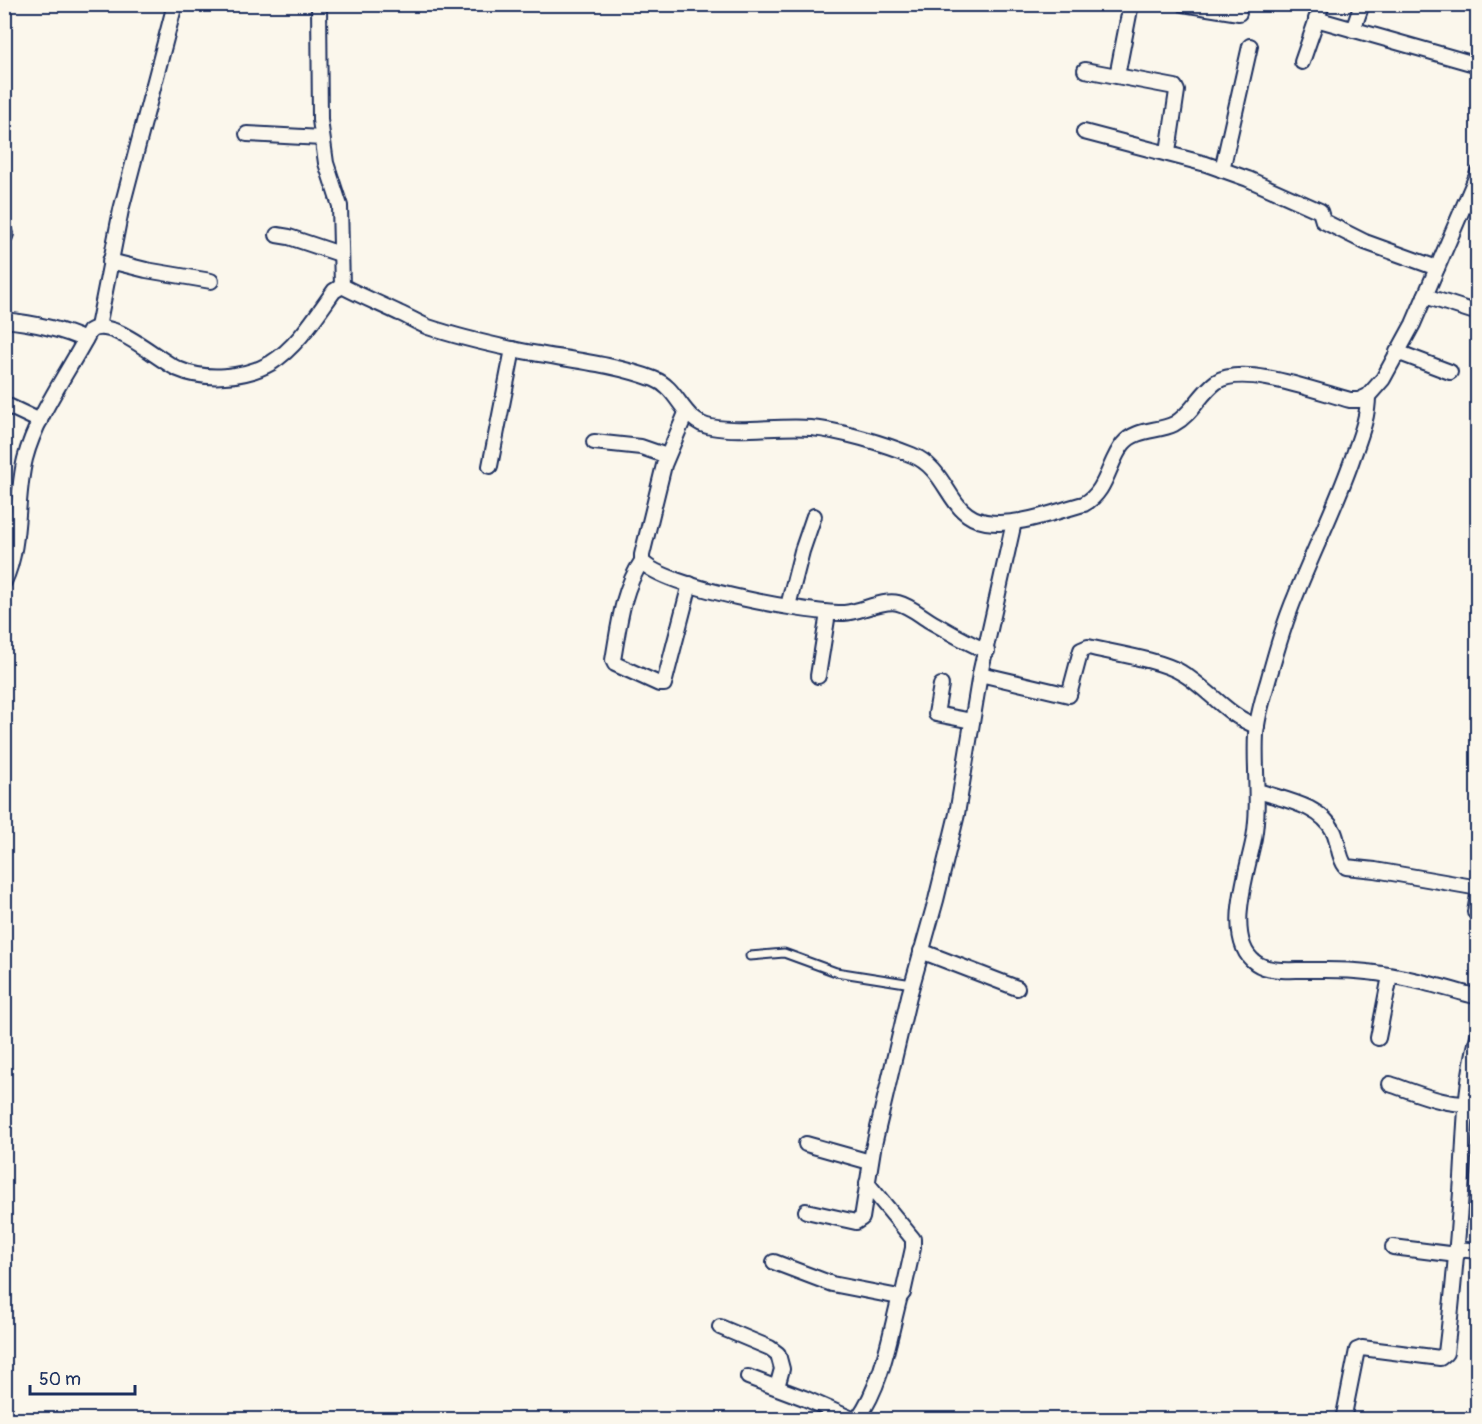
<svg xmlns="http://www.w3.org/2000/svg" width="1482" height="1424" viewBox="0 0 1482 1424" font-family="Pangolin,sans-serif">
<style>
.lines{fill:none;stroke-linecap:round;stroke-linejoin:round}
.lane-casing{stroke:#1b2f5e;stroke-width:11}
.street-casing{stroke:#1b2f5e;stroke-width:18}
.lane{stroke:#fbf7ec;stroke-width:7}
.street{stroke:#fbf7ec;stroke-width:14}
</style>
<rect width="100%" height="100%" fill="#fbf7ec"/>
<filter id="ink" filterUnits="userSpaceOnUse"><feTurbulence type="fractalNoise" baseFrequency=".0167" numOctaves="2"/><feDisplacementMap in="SourceGraphic" scale="12" xChannelSelector="R" yChannelSelector="G"/><feConvolveMatrix kernelMatrix="1 2 1 2 8 2 1 2 1" color-interpolation-filters="sRGB"/></filter>
<g filter="url(#ink)">
<g class="lines">
<defs>
<polyline id="lane" points="750,956 784,953 836,972 912,984"/>
<g id="street">
<path d="M319 4 320 120 326 163 340 206 342 286C361 296 380 304 399 313 409 317 418 323 428 327 455 336 484 343 512 349 559 359 608 362 654 379 679 388 682 422 711 427 744 433 778 425 811 428 839 430 885 444 912 455 950 470 947 516 986 522 1018 527 1053 512 1084 504 1107 492 1108 463 1123 444 1136 428 1158 432 1174 424 1192 414 1200 394 1216 382 1243 363 1319 392 1350 400H1359L1368 396 1383 379 1413 324 1478 173"/>
<polyline points="1183,4 1239,13"/>
<polyline points="1316,19 1478,65"/>
<polyline points="1353,30 1362,4"/>
<polyline points="1302,62 1322,4"/>
<polyline points="1085,70 1175,87 1177,91 1168,152"/>
<polyline points="1117,76 1131,4"/>
<polyline points="1084,132 1206,164 1248,179 1320,211 1323,221 1365,242 1437,268"/>
<polyline points="247,134 322,138"/>
<polyline points="1222,170 1250,46"/>
<polyline points="277,235 289,237 340,254"/>
<polyline points="4,239 6,234"/>
<polyline points="110,261 146,270 211,281"/>
<polyline points="1425,296 1478,313"/>
<path d="M4 320C33 323 59 328 85 340"/>
<polyline points="98,327 121,210 175,4"/>
<polyline points="1397,352 1450,372"/>
<path d="M1368 396C1368 418 1360 437 1353 457 1337 504 1314 549 1296 595 1284 623 1276 652 1268 681 1263 698 1257 717 1256 734 1254 769 1260 803 1254 838 1248 870 1223 940 1256 963 1269 972 1288 970 1304 970 1325 970 1346 969 1367 972 1405 976 1441 987 1478 997"/>
<polyline points="4,404 40,421"/>
<path d="M686 413 664 465 642 555V561C661 587 810 614 844 613 861 612 883 599 898 603 910 606 920 615 930 621 949 632 967 643 987 651"/>
<polyline points="594,442 641,447 667,456"/>
<polyline points="490,466 513,349"/>
<path d="M642 561C622 590 619 626 613 660L615 664 659 684H664L690 584"/>
<path d="M4 582C22 544 15 499 25 459 36 416 69 371 90 331 111 316 156 359 178 369 205 381 245 378 271 363 297 347 316 316 334 291L342 286"/>
<polyline points="788,606 802,551 814,516"/>
<path d="M980 674 1069 695 1081 650 1088 647C1113 653 1161 660 1182 673 1208 688 1228 717 1257 726"/>
<polyline points="818,676 828,613"/>
<polyline points="941,685 936,714 972,721"/>
<path d="M1258 791C1284 800 1321 805 1334 832 1339 843 1338 857 1346 867L1375 870 1473 887 1478 891"/>
<polyline points="1478,896 1475,912 1478,915"/>
<polyline points="921,951 1017,988"/>
<polyline points="1378,1038 1390,976"/>
<path d="M1390 1084C1417 1093 1450 1108 1478 1103"/>
<polyline points="806,1144 870,1162"/>
<polyline points="867,1183 913,1239 913,1248 903,1293 899,1298"/>
<polyline points="806,1211 856,1222 862,1218 873,1149 909,996 936,900 957,814 980,674 1014,522"/>
<polyline points="1393,1247 1457,1255"/>
<polyline points="1457,1249 1478,1251"/>
<polyline points="720,1327 770,1348 778,1354 782,1369 777,1387"/>
<path d="M748 1377 804 1398 852 1419 858 1418C882 1385 889 1339 899 1300V1297L832 1284 774 1262"/>
<path d="M1343 1420 1357 1350 1362 1348 1440 1358 1446 1353C1453 1295 1458 1237 1462 1178 1465 1130 1465 1083 1478 1036"/>
</g>
</defs>
<use href="#lane" class="lane-casing"/>
<use href="#street" class="street-casing"/>
<use href="#lane" class="lane"/>
<use href="#street" class="street"/>
</g>
</g>
<rect width="1482" height="1424" fill="none" stroke="#fbf7ec" stroke-width="24"/>
<rect x="12" y="12" width="1458" height="1400" fill="none" stroke="#1b2f5e" stroke-width="2" filter="url(#ink)"/>
<path d="M30 1385v9h105v-9" fill="none" stroke="#1b2f5e" stroke-width="3"/>
<text x="39" y="1385" font-size="18" fill="#1b2f5e" stroke="#fbf7ec" stroke-width="4.5" paint-order="stroke">50 m</text>
</svg>
